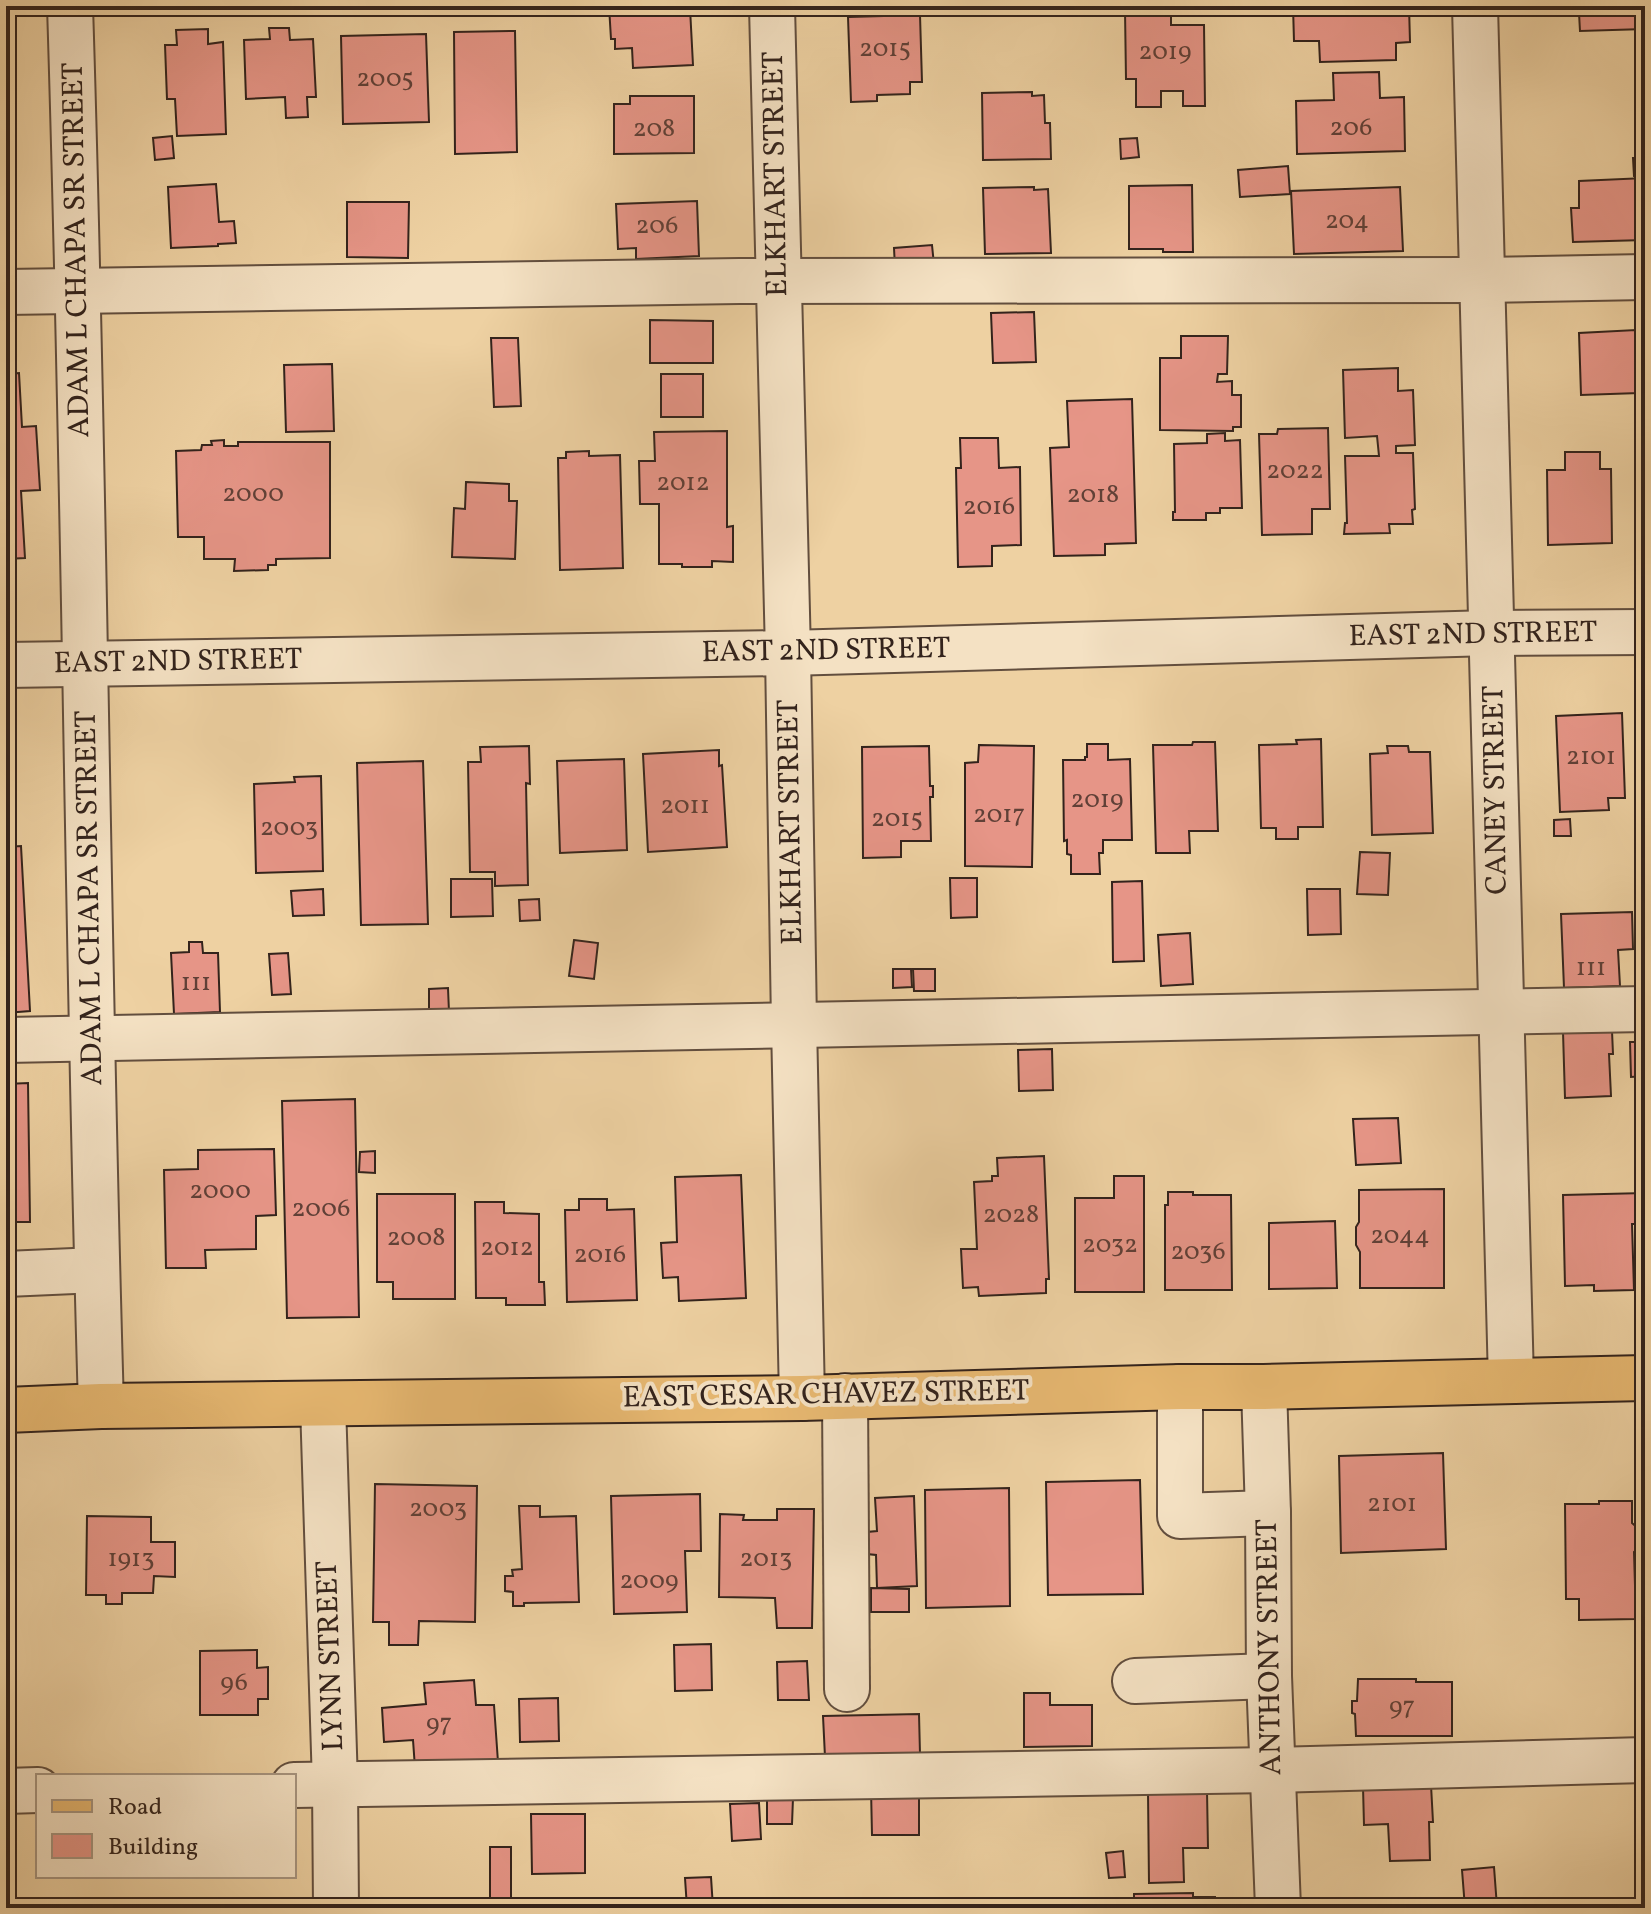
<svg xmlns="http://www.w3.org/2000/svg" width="1651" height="1914" viewBox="0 0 1651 1914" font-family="Vollkorn,serif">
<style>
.building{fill:#e69587;stroke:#33231c;stroke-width:2}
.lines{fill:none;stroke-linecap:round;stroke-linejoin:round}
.minor-casing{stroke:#624e3e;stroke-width:48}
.major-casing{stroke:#33231c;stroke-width:48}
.minor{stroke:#f4e1c3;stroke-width:44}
.major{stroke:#e7b871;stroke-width:44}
.labels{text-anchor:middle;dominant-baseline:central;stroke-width:8;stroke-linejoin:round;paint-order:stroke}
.number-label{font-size:26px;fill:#604037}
.street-label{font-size:30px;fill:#33231c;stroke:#f4e1c3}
</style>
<rect width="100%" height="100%" fill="#eed1a2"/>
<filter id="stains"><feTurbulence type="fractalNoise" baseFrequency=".0025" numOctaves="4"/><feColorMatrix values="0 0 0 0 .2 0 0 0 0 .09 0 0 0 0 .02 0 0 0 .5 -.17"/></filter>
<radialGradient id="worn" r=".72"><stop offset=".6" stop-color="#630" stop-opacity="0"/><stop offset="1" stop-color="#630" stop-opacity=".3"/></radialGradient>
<g class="building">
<polygon points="609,6 636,6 636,11 690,8 693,65 633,68 632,48 615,49 615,39 611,39"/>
<polygon points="1293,6 1409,6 1410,42 1396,43 1396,60 1320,62 1319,41 1294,41"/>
<polygon points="1566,6 1645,6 1645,29 1580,31 1579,13 1566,14"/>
<polygon points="1171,9 1171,25 1204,25 1205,106 1183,106 1183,91 1161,91 1161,107 1136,107 1136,79 1126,79 1125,10"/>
<polygon points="920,15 922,82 910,82 910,94 877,95 877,101 851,102 848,17"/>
<polygon points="269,28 289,28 290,40 313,39 316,97 307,97 308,117 286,118 285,97 246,99 244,40 270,39"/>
<polygon points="208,29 208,44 223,42 226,134 177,136 175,99 167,99 165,45 177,45 176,30"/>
<polygon points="515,31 517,152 455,154 454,32"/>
<polygon points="426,34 429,122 343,124 341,36"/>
<polygon points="6,52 10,170 6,170"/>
<polygon points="1379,72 1380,98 1404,97 1405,151 1297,154 1296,101 1334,100 1333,73"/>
<polygon points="1032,92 1032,96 1044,95 1045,123 1050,123 1051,159 983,160 982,93"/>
<polygon points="630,96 694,96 694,153 614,154 614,104 630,104"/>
<polygon points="172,136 174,158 155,160 153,138"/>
<polygon points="1137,138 1139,157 1121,159 1120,139"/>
<polygon points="1633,158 1645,158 1645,175 1634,176"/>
<polygon points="1288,166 1290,194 1240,197 1238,170"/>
<polygon points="1645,178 1645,240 1573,242 1571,208 1579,208 1579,181"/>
<polygon points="216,184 219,222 234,221 236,243 218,244 218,246 171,248 168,187"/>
<polygon points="6,185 8,185 10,261 6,261"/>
<polygon points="1192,185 1193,252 1163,252 1163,249 1129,249 1129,186"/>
<polygon points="1034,187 1034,190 1048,189 1051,253 985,254 983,188"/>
<polygon points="1400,187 1403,251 1294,254 1291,191"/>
<polygon points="697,201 699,256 636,259 636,248 618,249 616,204"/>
<polygon points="347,202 409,202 408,258 347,257"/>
<polygon points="932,245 934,265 895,268 894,248"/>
<polygon points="1034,312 1036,362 993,363 991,313"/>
<polygon points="650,320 713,321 713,363 650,363"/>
<polygon points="1636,330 1639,393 1581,395 1579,333"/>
<polygon points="1181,336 1228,336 1227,374 1218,374 1217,382 1232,381 1232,395 1241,395 1241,427 1233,427 1233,431 1160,430 1160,358 1181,358"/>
<polygon points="491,338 518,338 521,406 494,407"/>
<polygon points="332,364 334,431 286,432 284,365"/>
<polygon points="1398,368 1398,391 1413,390 1415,445 1396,446 1396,453 1413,453 1415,509 1412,510 1413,524 1389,524 1390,533 1344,534 1345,523 1347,523 1345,456 1379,456 1377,436 1345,438 1343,370"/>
<polygon points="19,373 22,427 36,426 40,490 21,491 25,558 6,559 6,374"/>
<rect x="661" y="374" width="42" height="43"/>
<polygon points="1132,399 1136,543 1105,544 1105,555 1054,556 1050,448 1069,447 1067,401"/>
<polygon points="1328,428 1330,509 1312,509 1312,534 1262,535 1259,434 1277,434 1278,429"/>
<polygon points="727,431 727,527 733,526 733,562 712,561 712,567 682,567 682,564 659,564 659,504 640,504 639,461 655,461 654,432"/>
<polygon points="1225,433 1225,441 1240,440 1242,508 1220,508 1220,513 1206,513 1206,520 1173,520 1173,512 1175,512 1174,444 1207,443 1207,434"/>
<polygon points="960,438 998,438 999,468 1020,467 1021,545 992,546 992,566 958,567 956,468 961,468"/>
<polygon points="224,440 224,446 238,446 238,442 330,442 330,558 276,559 276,565 268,565 268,570 234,571 235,559 204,559 204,537 178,537 176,451 201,450 202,445 212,445 211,441"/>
<polygon points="589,451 589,456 620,455 623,568 560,570 558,458 566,458 566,452"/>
<polygon points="1565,452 1600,452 1600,469 1611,469 1612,543 1548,545 1547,470 1565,470"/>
<polygon points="466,482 509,484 509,501 517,501 515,559 452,557 454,508 465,509"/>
<polygon points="1622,713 1625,798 1608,798 1609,810 1560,812 1556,716"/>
<polygon points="1321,739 1323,827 1298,827 1298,839 1276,839 1276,828 1261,828 1259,745 1297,744 1296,740"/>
<polygon points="1193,742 1215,742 1218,831 1189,831 1190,853 1156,853 1153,745 1192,745"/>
<polygon points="1087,744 1108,744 1108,760 1130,759 1132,840 1103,840 1103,853 1099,853 1100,874 1071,874 1071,855 1067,854 1067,840 1064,841 1063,760 1085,760 1085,757 1087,757"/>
<polygon points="979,745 1034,746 1032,867 965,866 965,763 978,762"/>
<polygon points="529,746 530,784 526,783 528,885 495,886 495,872 470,872 468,762 481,762 480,747"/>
<polygon points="929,746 930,786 933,786 933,797 930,797 931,841 901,841 901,857 863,858 862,747"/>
<polygon points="1387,746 1408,746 1409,752 1430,752 1433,833 1372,835 1370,754 1388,753"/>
<polygon points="719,750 719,766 722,765 727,847 648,852 643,754"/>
<polygon points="624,759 627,850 560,853 557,761"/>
<polygon points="423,761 428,924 361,925 357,763"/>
<polygon points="321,776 323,871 256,873 254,784 295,782 294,777"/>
<polygon points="1570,819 1571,836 1554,836 1554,820"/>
<polygon points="21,846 30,1011 6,1013 6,847"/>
<polygon points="1360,852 1390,853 1388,895 1357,894"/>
<polygon points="950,878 977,878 977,917 951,918"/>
<polygon points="451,879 492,879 493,916 451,917"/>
<polygon points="1142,881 1144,961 1113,962 1112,882"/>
<polygon points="323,889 324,915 293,916 291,891"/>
<polygon points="1307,889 1340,889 1341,934 1308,935"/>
<polygon points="539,899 540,920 520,921 519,900"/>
<polygon points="1632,912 1633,949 1618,950 1620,986 1564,988 1561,914"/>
<polygon points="1190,933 1193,984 1161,986 1158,935"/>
<polygon points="574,940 598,943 594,979 569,976"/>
<polygon points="189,942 202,942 203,953 218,953 220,1012 174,1014 171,953 189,952"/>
<polygon points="288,953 291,994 272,995 269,954"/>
<polygon points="893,969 911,969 912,987 893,988"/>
<polygon points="913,969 935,969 935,991 914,991"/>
<polygon points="448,988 449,1012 429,1012 429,989"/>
<polygon points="1612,1031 1613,1054 1609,1054 1611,1096 1565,1098 1563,1032"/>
<polygon points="1630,1042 1645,1042 1645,1076 1631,1077"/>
<polygon points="1052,1049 1053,1090 1019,1091 1018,1050"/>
<polygon points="28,1083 30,1222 6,1222 6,1084"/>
<polygon points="355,1099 359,1317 287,1318 282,1101"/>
<polygon points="1398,1118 1401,1163 1356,1165 1353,1119"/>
<polygon points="274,1149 276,1215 256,1216 256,1249 205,1250 206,1268 166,1268 164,1170 198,1169 198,1150"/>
<polygon points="375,1151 375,1173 359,1172 360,1152"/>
<polygon points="1044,1156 1049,1279 1046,1279 1046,1293 979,1296 978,1287 963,1288 961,1249 977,1249 974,1182 992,1181 992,1176 998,1176 997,1158"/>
<polygon points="741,1175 746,1298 679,1301 678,1277 663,1278 661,1243 677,1242 675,1177"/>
<polygon points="1114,1176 1144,1176 1144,1292 1075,1292 1075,1198 1114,1198"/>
<polygon points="1444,1189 1444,1288 1360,1288 1360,1252 1356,1245 1356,1227 1359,1222 1359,1190"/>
<polygon points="1168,1192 1193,1192 1193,1195 1231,1195 1232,1290 1165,1290 1165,1205 1168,1205"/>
<polygon points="1645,1193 1645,1224 1632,1224 1634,1290 1594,1291 1594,1285 1565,1286 1563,1195"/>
<polygon points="377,1194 455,1194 455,1299 393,1299 393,1282 377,1282"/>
<polygon points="579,1199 607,1199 607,1210 634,1209 637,1300 567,1302 565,1210 579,1210"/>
<polygon points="475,1202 504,1202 504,1213 539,1214 539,1282 544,1282 545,1305 506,1305 506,1298 476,1298"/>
<polygon points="1335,1221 1337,1288 1269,1289 1269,1223"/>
<polygon points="1443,1453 1446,1549 1341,1553 1339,1456"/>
<polygon points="1140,1480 1143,1594 1048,1595 1046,1482"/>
<polygon points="375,1484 477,1486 475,1622 419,1621 418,1645 389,1645 389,1622 373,1622"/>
<polygon points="1009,1488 1010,1606 926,1608 925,1490"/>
<polygon points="700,1494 701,1551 685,1551 687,1612 614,1614 611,1496"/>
<polygon points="914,1496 917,1586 877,1588 876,1555 867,1554 867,1532 877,1531 875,1498"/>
<polygon points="1599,1501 1632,1501 1632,1523 1640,1530 1640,1547 1634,1552 1636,1619 1579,1620 1579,1599 1566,1599 1565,1504 1599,1504"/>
<polygon points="519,1506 540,1506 540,1517 576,1516 579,1602 524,1603 524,1606 513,1606 513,1592 505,1591 505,1576 513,1576 512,1570 522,1569"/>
<polygon points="777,1509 814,1509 812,1628 777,1628 775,1598 719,1597 720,1514 744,1515 743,1520 777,1520"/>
<polygon points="87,1516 151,1517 151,1542 175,1542 175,1577 154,1576 153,1593 122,1593 122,1604 106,1604 106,1595 86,1595"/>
<polygon points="871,1588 909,1589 909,1612 871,1612"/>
<polygon points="711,1644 712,1690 675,1691 674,1645"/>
<polygon points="257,1650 257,1668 268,1667 268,1699 258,1699 258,1715 200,1715 200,1651"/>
<polygon points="807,1661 809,1700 778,1700 777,1662"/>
<polygon points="1358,1679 1416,1679 1416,1682 1452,1682 1452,1736 1356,1736 1355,1714 1352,1713 1352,1701 1357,1701"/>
<polygon points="474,1680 476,1705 494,1705 498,1762 415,1768 413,1740 384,1742 382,1708 426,1704 424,1683"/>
<polygon points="1024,1693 1050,1693 1050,1705 1092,1705 1092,1746 1024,1747"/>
<polygon points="558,1698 559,1741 520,1742 519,1699"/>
<polygon points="919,1714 920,1754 825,1757 823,1716"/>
<polygon points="1431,1785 1433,1822 1429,1822 1430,1860 1390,1861 1388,1824 1364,1825 1363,1787"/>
<polygon points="871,1789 919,1789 919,1835 872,1835"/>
<polygon points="1207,1791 1208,1848 1183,1848 1184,1882 1149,1883 1148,1792"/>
<polygon points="767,1798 793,1798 792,1824 767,1824"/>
<polygon points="759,1803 761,1839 732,1841 730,1804"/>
<polygon points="531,1814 585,1814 585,1873 532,1874"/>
<rect x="490" y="1847" width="21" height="61"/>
<polygon points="1123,1851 1125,1877 1109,1878 1106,1853"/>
<polygon points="1494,1867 1497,1907 1465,1908 1462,1870"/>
<polygon points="711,1877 713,1908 687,1908 685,1878"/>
<polygon points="1193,1893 1193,1897 1215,1897 1215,1908 1134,1908 1134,1894"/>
<polygon points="1436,1903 1437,1908 1362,1908 1363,1908"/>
</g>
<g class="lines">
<defs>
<g id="minor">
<path d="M70 6C85 473 87 940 101 1406"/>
<polyline points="772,6 788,653 794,1024 802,1398"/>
<polyline points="1475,6 1511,1381"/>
<polyline points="6,292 739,281 1482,280 1645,277"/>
<polyline points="6,665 788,653 1491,633 1645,632"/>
<polyline points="6,1040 1645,1009"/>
<polyline points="6,1274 97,1270"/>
<polyline points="1180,1387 1180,1516 1268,1513"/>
<polyline points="1264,1387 1268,1513 1269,1676 1278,1908"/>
<polyline points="845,1396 847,1689"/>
<polyline points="323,1404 335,1784 336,1908"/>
<polyline points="1135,1681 1269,1676"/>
<polyline points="294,1785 1273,1770 1645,1760"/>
<polyline points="6,1791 38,1790"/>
</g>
<polyline id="major" points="6,1410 101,1406 802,1398 1180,1387 1264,1387 1645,1378"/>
</defs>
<use href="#minor" class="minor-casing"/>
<use href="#major" class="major-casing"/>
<use href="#minor" class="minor"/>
<use href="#major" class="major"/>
</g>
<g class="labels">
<g class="number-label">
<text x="885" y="49">2015</text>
<text x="1165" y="52">2019</text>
<text x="385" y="79">2005</text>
<text x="1351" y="128">206</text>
<text x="654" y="129">208</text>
<text x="1347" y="221">204</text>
<text x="657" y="226">206</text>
<text x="1295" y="471">2022</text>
<text x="683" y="483">2012</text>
<text x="253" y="494">2000</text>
<text x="1093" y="495">2018</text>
<text x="989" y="507">2016</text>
<text x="1591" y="757">2101</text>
<text x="1097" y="800">2019</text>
<text x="685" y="806">2011</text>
<text x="999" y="815">2017</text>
<text x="897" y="819">2015</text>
<text x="289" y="828">2003</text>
<text x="1591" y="968">111</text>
<text x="196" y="983">111</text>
<text x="220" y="1191">2000</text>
<text x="321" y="1209">2006</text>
<text x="1011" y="1215">2028</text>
<text x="1400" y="1236">2044</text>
<text x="416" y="1238">2008</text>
<text x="1110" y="1245">2032</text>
<text x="507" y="1248">2012</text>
<text x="1198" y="1252">2036</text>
<text x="600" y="1255">2016</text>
<text x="1392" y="1504">2101</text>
<text x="438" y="1509">2003</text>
<text x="131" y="1559">1913</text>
<text x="766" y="1559">2013</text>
<text x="649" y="1581">2009</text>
<text x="234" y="1683">96</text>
<text x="1402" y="1707">97</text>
<text x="439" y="1724">97</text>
</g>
<g class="street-label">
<text transform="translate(776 174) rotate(-91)">ELKHART STREET</text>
<text transform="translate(77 250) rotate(-91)">ADAM L CHAPA SR STREET</text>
<text transform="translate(1473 635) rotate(-1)">EAST 2ND STREET</text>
<text transform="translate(826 651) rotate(-1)">EAST 2ND STREET</text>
<text transform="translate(178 662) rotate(-1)">EAST 2ND STREET</text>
<text transform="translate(1496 790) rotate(-91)">CANEY STREET</text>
<text transform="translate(791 822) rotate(-91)">ELKHART STREET</text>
<text transform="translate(90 898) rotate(-91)">ADAM L CHAPA SR STREET</text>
<text transform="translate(826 1395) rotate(-1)">EAST CESAR CHAVEZ STREET</text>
<text transform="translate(1270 1647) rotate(-91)">ANTHONY STREET</text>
<text transform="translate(331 1656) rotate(-92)">LYNN STREET</text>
</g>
</g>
<rect width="1651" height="1914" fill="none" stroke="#eed1a2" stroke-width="32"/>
<rect x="8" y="8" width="1635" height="1898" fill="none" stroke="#33231c" stroke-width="4"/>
<rect x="16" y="16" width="1619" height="1882" fill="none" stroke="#33231c" stroke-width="2"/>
<rect x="36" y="1774" width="260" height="104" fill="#f4e1c3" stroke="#a79580" stroke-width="2"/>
<rect x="52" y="1800" width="40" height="12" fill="#e7b871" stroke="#a79580" stroke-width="2"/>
<text x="108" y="1814" font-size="24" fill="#33231c">Road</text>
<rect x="52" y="1834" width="40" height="24" fill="#e69587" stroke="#a79580" stroke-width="2"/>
<text x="108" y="1854" font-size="24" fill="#33231c">Building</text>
<rect width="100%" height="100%" filter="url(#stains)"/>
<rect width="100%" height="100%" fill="url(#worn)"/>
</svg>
